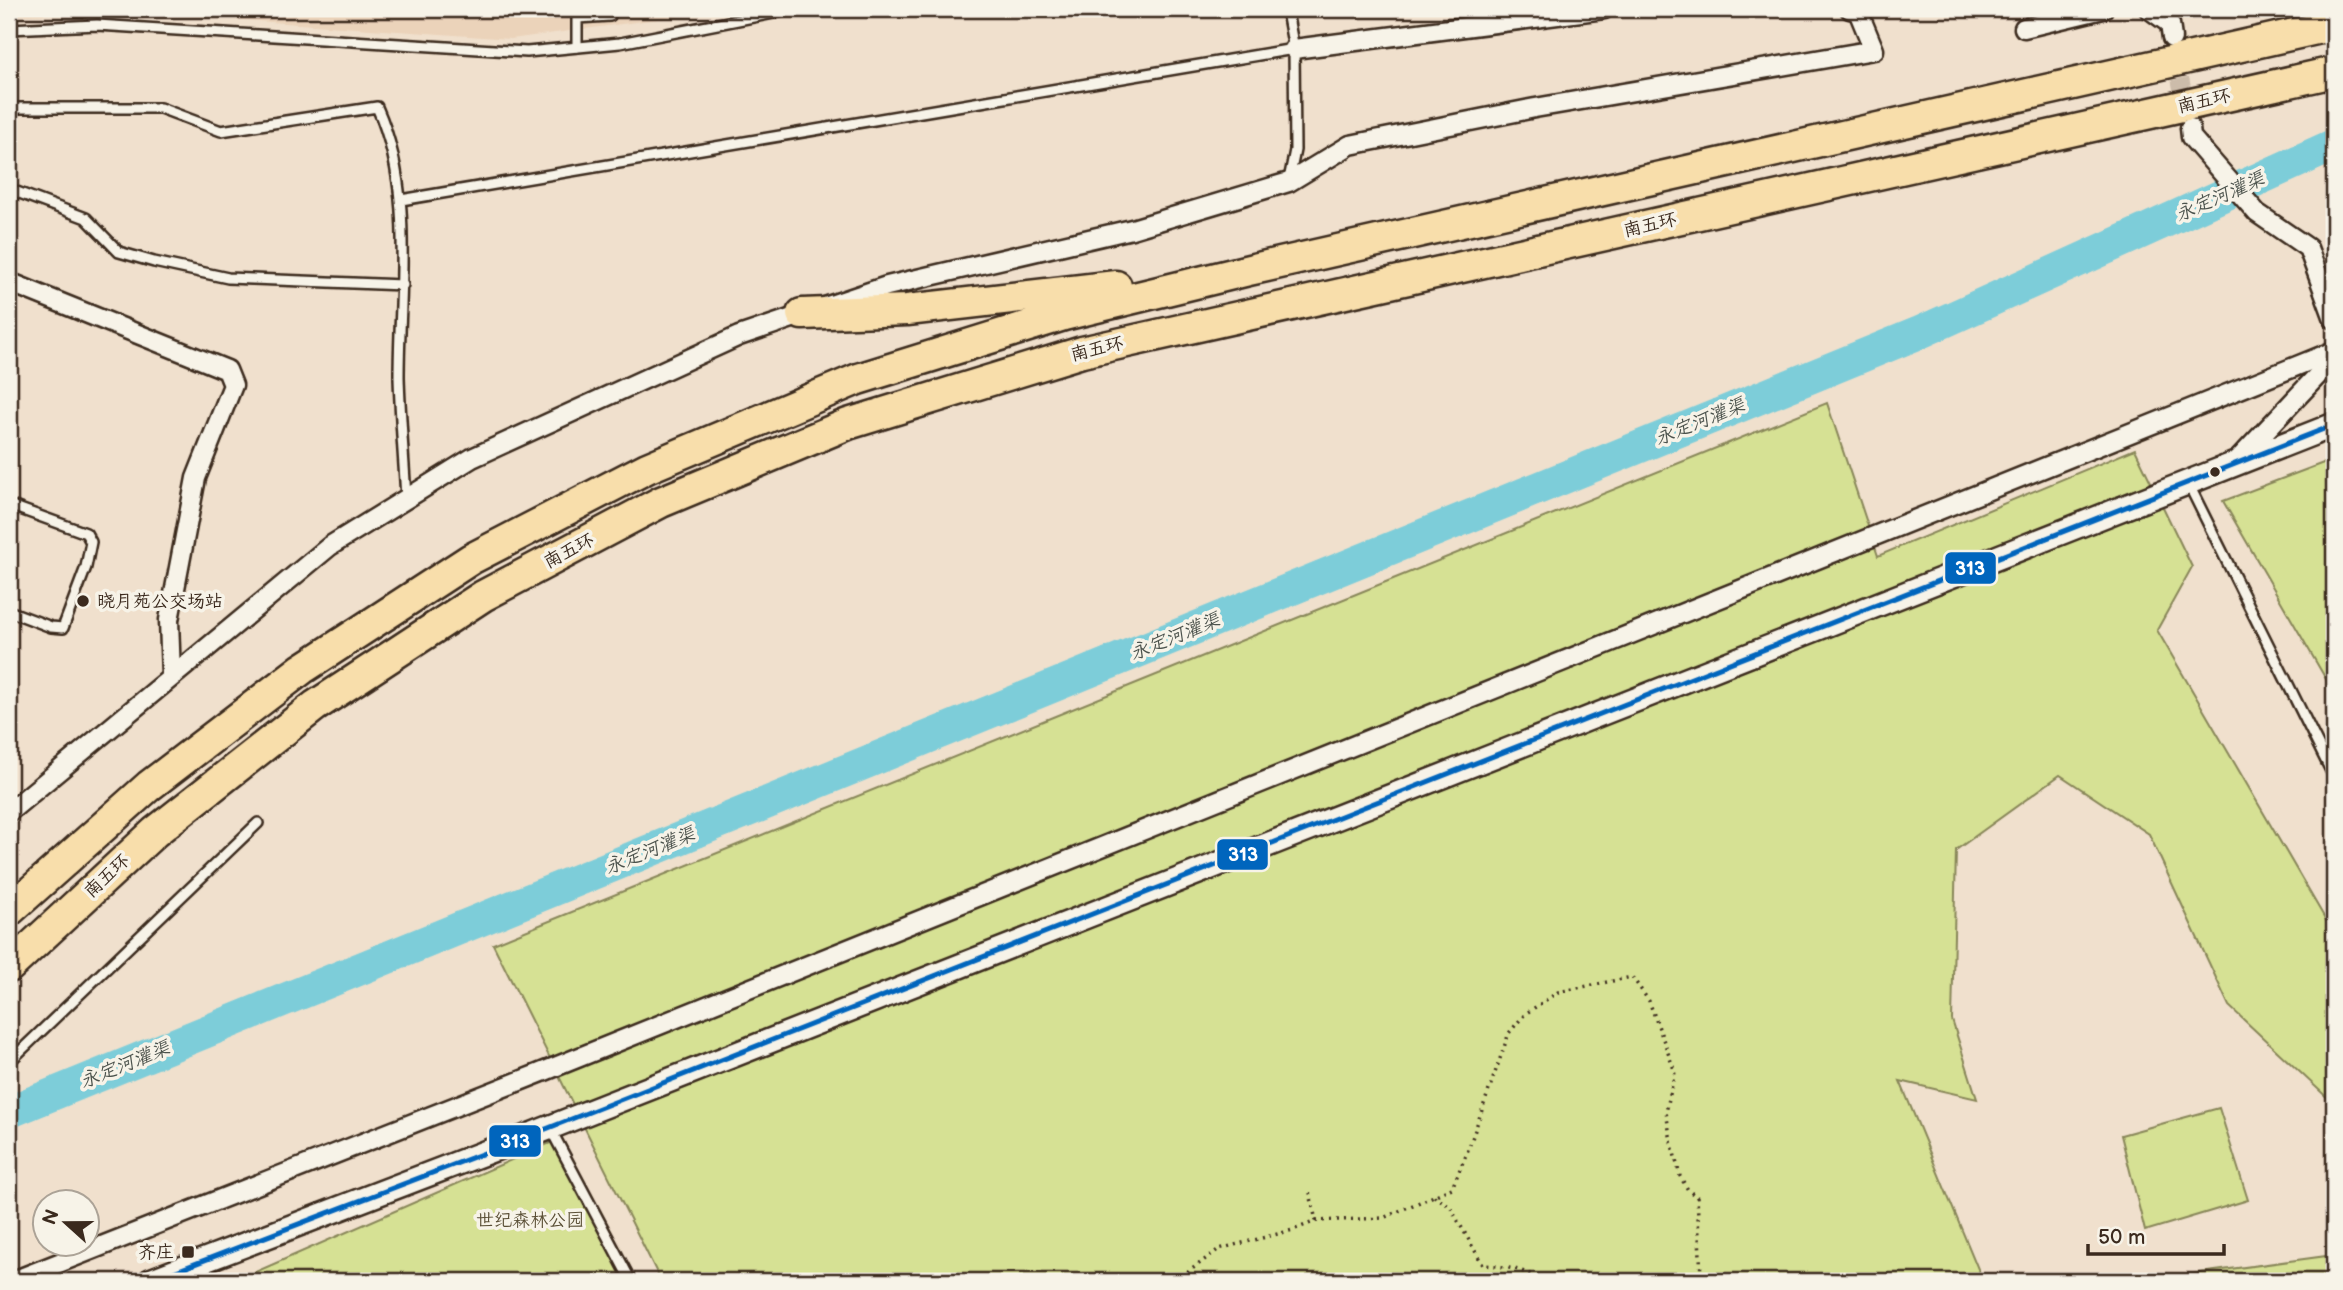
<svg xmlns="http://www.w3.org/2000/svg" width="2343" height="1290" viewBox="0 0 2343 1290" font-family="'Balsamiq Sans','LXGW WenKai TC',sans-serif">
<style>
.built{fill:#ebd3ba}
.green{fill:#d6e194;stroke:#888659;stroke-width:2}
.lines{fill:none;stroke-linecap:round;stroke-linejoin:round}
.river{stroke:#7dcdd9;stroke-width:33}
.minor-tunnel{stroke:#ccbcaa;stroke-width:18;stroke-dasharray:18 9;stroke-linecap:butt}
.service-casing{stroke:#3b2a1e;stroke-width:14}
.minor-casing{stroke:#3b2a1e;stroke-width:23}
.secondary-casing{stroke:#3b2a1e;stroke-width:28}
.motorway-casing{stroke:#3b2a1e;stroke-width:35}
.path{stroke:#3b2a1e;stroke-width:3.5;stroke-dasharray:2 5;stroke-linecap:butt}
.service{stroke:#f7f3e8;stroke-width:9}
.minor{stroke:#f7f3e8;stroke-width:18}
.secondary{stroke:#f7f3e8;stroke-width:23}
.motorway{stroke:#f8deab;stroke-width:30}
.bus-1-casing{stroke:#f7f3e8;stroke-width:10}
.bus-1{stroke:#0065bd;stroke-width:5}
.bus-dot{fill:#3b2a1e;stroke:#f7f3e8;stroke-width:2.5}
.labels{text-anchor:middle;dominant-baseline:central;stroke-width:7;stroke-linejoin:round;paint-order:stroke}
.street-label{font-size:18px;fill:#3b2a1e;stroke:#f7f3e8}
.poi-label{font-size:18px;fill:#3b2a1e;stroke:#f7f3e8;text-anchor:start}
.park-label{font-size:18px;fill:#5a4f36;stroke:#f7f3e8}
.water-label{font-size:19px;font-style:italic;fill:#4c534d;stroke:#f7f3e8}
.line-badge{stroke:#f7f3e8;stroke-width:2.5}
.badge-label{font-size:19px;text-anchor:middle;font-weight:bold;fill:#fff}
</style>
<rect width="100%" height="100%" fill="#f0e0cd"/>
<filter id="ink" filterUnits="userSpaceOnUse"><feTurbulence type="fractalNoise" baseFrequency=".0143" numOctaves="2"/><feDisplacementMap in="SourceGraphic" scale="14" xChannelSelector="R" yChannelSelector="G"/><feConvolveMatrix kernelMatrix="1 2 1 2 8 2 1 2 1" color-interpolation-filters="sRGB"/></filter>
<g filter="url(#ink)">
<polygon class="built" points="9,9 732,9 511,39 131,12 9,15"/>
<g class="green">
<polygon points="1827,403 1878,556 2135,449 2192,567 2157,630 2334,934 2334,1104 2229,1006 2149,834 2060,775 1956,850 1952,1020 1977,1099 1900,1081 1983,1281 661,1281 493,944"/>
<polygon points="2334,459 2334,693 2223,501"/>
<polygon points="2219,1108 2248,1200 2145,1231 2121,1135"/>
<polygon points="557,1140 633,1281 235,1281"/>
<polygon points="2334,1255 2334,1281 2141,1281"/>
</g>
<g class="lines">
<polyline class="river" points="9,1112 1921,332 2334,145"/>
<polyline class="minor-tunnel" points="2175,52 2187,114"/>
<defs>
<g id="service">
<polyline points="1288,17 1294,49 1295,150 1289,180"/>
<polyline points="2166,21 2177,9"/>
<polyline points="9,29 97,25 527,52 620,43 795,9"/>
<polyline points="577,47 577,18 610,16 610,9"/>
<path d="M14 108H160L221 131 377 107C415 193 399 286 399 377 400 417 404 459 406 499"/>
<polyline points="9,189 86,218 119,252 154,262 228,278 403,285"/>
<polyline points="401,200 1294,49"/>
<polyline points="2189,485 2334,777"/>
<polyline points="9,505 86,533 91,542 86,567 63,628 51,627 9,611"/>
<polyline points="9,1062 258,823"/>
<polyline points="550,1128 631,1281"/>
</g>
<g id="minor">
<polyline points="2149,9 2170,24 2172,38"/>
<polyline points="2024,28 2103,9"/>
<polyline points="1294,49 1604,9"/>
<polyline points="2190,128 2191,137 2257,213 2308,248 2334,319"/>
<polyline points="9,282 227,370 233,385 196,478 169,620 171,676"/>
<polyline points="2236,462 2334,358"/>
<polyline points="9,812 330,546 472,458 739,336 887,286 1132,229 1289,182 1350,145 1535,108 1874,50 1858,11 1850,9"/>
<polyline points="13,1281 540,1073 2334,351"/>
</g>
<polyline id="secondary" points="150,1281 518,1140 2334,425"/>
<g id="motorway">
<polyline points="802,314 907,310 1116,286"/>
<polyline points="9,911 149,786 302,669 471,559 647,468 858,379 1064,315 1249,270 2334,25"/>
<polyline points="9,967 155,832 315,706 483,596 661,502 848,424 1082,352 2334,72"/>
</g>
</defs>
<use href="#service" class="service-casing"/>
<use href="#minor" class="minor-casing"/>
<use href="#secondary" class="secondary-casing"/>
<use href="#motorway" class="motorway-casing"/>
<g class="path">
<path d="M1434 1196 1449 1205 1483 1265C1502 1266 1526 1269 1541 1281"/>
<polyline points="1316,1221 1383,1218 1452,1188 1468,1150 1509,1033 1525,1014 1558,992 1632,977 1649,1001 1675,1072 1666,1112 1671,1141 1680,1176 1688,1190 1697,1197 1701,1276 1704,1281"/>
<polyline points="1176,1281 1219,1249 1293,1230 1316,1221 1310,1193"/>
</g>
<use href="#service" class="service"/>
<use href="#minor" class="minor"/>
<use href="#secondary" class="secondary"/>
<use href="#motorway" class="motorway"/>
<defs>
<polyline id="bus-1" points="150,1281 518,1140 2334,425"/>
</defs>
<use href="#bus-1" class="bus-1-casing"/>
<use href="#bus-1" class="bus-1"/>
</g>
</g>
<g class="bus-dot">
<circle cx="2215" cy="472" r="6"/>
<circle cx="83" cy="601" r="7"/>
<rect x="181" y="1245" width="14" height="14" rx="3.5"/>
</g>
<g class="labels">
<g class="street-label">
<text transform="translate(2204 101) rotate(-13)">南五环</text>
<text transform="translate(1650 225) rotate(-13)">南五环</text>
<text transform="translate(1097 349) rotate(-14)">南五环</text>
<text transform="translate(569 551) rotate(-28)">南五环</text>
<text transform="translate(107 876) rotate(-43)">南五环</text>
</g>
<g class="poi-label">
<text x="97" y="601">晓月苑公交场站</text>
<text x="174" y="1252" text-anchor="end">齐庄</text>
</g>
<g class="park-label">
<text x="530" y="1220">世纪森林公园</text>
</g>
<g class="water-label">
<text transform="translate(2220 197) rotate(-24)">永定河灌渠</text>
<text transform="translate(1700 422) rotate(-22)">永定河灌渠</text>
<text transform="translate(1175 637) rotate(-22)">永定河灌渠</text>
<text transform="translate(650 851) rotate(-22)">永定河灌渠</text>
<text transform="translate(125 1065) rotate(-22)">永定河灌渠</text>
</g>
</g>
<g class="line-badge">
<rect x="1944" y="551" width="53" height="34" rx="7" fill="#0065bd"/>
<rect x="1216" y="838" width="53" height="33" rx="7" fill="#0065bd"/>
<rect x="488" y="1124" width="54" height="34" rx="7" fill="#0065bd"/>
</g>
<g class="badge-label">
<text x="1970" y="575">313</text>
<text x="1243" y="861">313</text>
<text x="515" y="1148">313</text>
</g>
<rect width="2343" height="1290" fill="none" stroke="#f7f3e8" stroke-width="35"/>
<rect x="18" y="18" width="2308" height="1255" fill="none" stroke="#3b2a1e" stroke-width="2.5" filter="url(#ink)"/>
<g transform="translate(66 1223) rotate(291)"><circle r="33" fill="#f7f3e8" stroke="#aca397" stroke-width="2"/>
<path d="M0-5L12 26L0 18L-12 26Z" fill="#3b2a1e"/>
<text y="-10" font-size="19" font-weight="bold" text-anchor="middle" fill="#3b2a1e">N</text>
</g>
<path d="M2088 1244v10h136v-10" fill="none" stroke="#3b2a1e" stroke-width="3.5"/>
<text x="2098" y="1244" font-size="21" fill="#3b2a1e" stroke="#f7f3e8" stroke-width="5" paint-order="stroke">50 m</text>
</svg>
